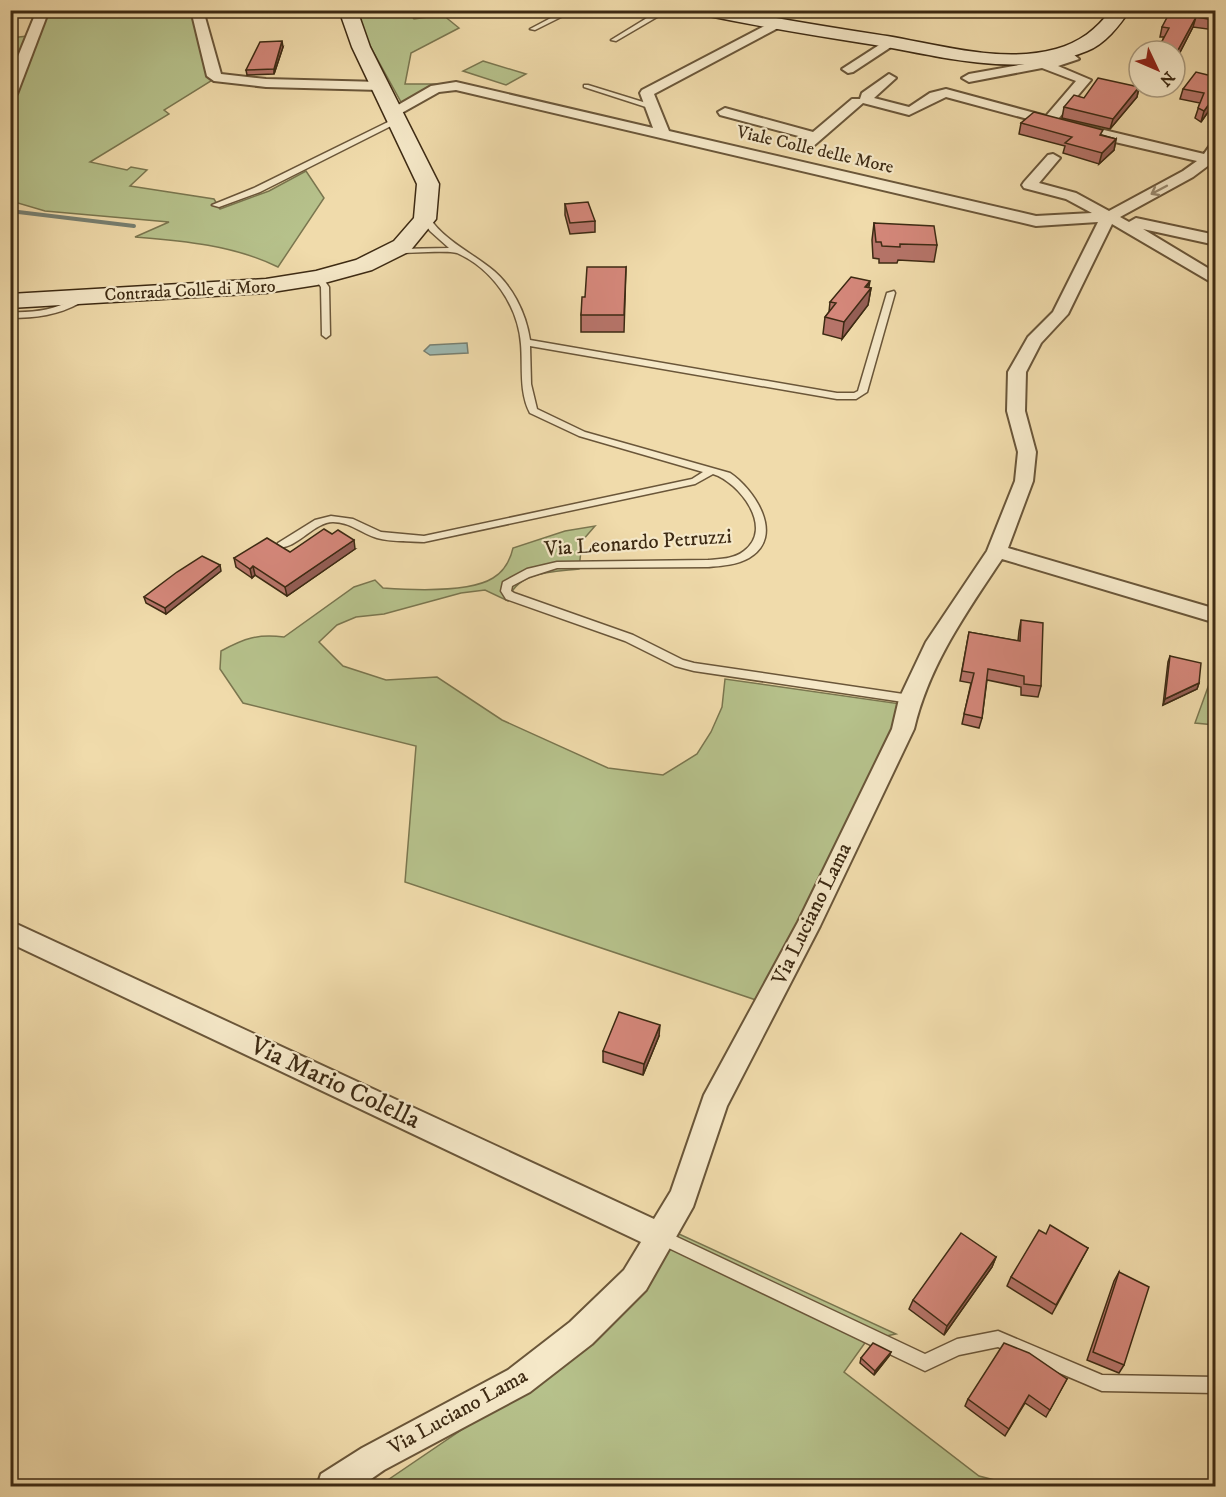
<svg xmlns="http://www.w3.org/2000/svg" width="1226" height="1497" viewBox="0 0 1226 1497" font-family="'IM FELL DW Pica',serif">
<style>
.green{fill:#b6c18b;stroke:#7a764f;stroke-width:1.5}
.water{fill:#9db9b2;stroke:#778072;stroke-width:1.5}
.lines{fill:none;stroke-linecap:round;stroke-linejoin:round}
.stream{stroke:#778072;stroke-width:4}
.lane-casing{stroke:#6a5639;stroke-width:3}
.street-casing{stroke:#6a5639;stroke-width:4}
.secondary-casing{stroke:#3d2a13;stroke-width:3}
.lane{fill:#f5e8c8;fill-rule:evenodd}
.street{fill:#f5e8c8;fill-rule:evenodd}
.secondary{fill:#f5e8c8;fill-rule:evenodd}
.wall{fill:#b67469;stroke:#3d2a13;stroke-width:1.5}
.shaded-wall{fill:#945e55;stroke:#3d2a13;stroke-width:1.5}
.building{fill:#d4877a;stroke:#3d2a13;stroke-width:1.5}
.oneway{stroke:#99896e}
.labels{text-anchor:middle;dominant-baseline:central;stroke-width:4.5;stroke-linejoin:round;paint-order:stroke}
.far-street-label{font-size:18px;fill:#3d2a13;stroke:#f5e8c8}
.street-label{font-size:21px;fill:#3d2a13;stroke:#f5e8c8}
.near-street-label{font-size:26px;fill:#3d2a13;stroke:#f5e8c8}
</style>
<rect width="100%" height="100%" fill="#f0dbab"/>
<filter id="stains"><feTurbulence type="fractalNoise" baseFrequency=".00333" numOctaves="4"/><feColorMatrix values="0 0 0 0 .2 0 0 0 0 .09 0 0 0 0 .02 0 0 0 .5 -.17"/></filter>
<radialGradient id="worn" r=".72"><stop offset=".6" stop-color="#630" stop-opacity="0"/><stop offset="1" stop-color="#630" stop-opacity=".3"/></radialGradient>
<g class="green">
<path d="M11 11 191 12 211 81 164 110 169 114 90 162 127 170 131 167 147 170 130 186 214 199 220 209 269 191 306 171 324 198 278 267C233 245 184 241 135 237L169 222 45 211 11 201 10 109 15 99 11 98 10 38 28 36 37 11Z"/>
<polygon points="356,11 408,11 414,19 443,15 459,28 411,53 405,84 436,84 409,103 401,102 369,44"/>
<polygon points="483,61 526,74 506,85 463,71"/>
<path d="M595 526 582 541 579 569C553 572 516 571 508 601L485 590 461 593 384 614 356 617 337 625 319 642 343 666 386 680 437 677 502 720 608 768 663 775 697 754 711 732 722 707 725 679 901 704 895 726 762 1002 405 882 416 746 243 703 220 669 221 651C245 638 257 634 284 637L354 587 375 580 383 588C411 590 469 593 493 578 505 571 510 561 513 548L565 531Z"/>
<polygon points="1212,676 1215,677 1215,725 1195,723"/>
<polygon points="679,1234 896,1334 867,1340 844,1372 979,1476 1018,1486 379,1486 523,1388 635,1297"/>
</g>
<polygon class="water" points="467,343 468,353 430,355 424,351 430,345"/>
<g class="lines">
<polyline class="stream" points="10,211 134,226"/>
<defs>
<g id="lane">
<polygon points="566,10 575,10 535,30 530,29"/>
<polygon points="660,10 669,10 616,41 611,40"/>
<polygon points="584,85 588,85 656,106 649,108 584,87"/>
<polygon points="394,119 401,121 260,192 219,207 212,205 254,188"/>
<path d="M422 216H428C444 240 467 250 489 267 512 284 526 313 530 340L837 393H854L858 391 887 293 894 291 895 293 867 392 856 399H837L530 346 531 384 537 409 585 432 730 473C754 489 786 536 749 558 737 565 721 566 708 567L557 568 529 577 512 586 511 591 514 593 633 635 683 660 694 663 910 695 916 699 914 702 910 703 694 671 675 666 625 641 506 599 501 591 503 582 527 569 557 562 708 560C720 559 734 559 744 551 775 528 739 482 713 474L695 484 424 542C409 541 391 542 377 538 361 533 350 522 333 522 314 522 296 550 278 547L277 545 278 543 315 520 331 516 353 519 381 532 424 536 692 479 703 472 579 436 530 413C519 392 523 367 521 344 518 306 493 269 457 253 448 250 409 253 397 253L393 251 397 249 449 248 430 231 421 218Z"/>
<polygon points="319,276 322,277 329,287 330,335 326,338 322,335 321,287 315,279"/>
<path d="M78 294 82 297 80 303C58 315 36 318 10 318V312C33 313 53 310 73 300L75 295Z"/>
<polygon points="660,1229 925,1354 957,1339 998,1331 1102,1375 1216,1377 1216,1393 1102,1391 998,1347 959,1355 925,1371 654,1241 652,1236 654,1231"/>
</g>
<g id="street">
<polygon points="37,10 49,10 17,94 10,98 10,76"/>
<polygon points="191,10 203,10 221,74 266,79 380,82 387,86 380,90 266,87 214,81 207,76"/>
<path d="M776 20 780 21V27L654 94 669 131 1036 216 1092 213 1066 199 1024 188 1022 185 1024 182 1048 155 1053 154 1060 158 1039 183 1076 193 1109 211 1183 171 1197 161 1102 139 946 97 909 115 863 103 810 149 805 150 798 146 806 138 720 115 718 112 725 108 813 132 852 99H860L862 93 889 74 896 78 874 98 909 107 930 93 946 89 1046 116 1076 81 1042 68 969 82 962 78 969 74 1064 57 1060 52 1066 48 1079 59 1058 66 1091 80 1058 119 1204 154 1211 144 1216 143 1213 162 1193 177 1120 217 1129 222 1136 218 1216 235V245L1143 229 1216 273V285L1112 224 1068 314 1041 343 1026 372 1025 411 1036 452 1033 481 1008 548 1216 609V623L1002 559C966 613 929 665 914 729L820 926 727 1106 693 1207 646 1290 592 1344 530 1392 384 1470 361 1486H317L321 1474 362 1448 508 1370 570 1322 624 1270 641 1242 10 943V921L654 1219 671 1191 704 1095 798 922 892 729 899 699 926 642 987 551 1015 481 1018 452 1007 411 1008 372 1028 337 1053 312 1098 222 1036 226 456 90 439 92 398 115H388L386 112 431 86 456 82 653 128 640 93 642 90Z"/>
<polygon points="890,38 894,39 894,45 853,72 848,73 842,69"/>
</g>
<g id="secondary">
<polygon points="339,10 357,10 370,47 439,184 436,219 410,251 372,270 317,285 266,293 10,308 10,294 266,279 316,271 356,260 394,241 414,218 417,184 352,47"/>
<path d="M695 10H733C784 20 836 28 887 36 941 45 1002 64 1056 49 1080 42 1096 30 1111 10H1130C1119 26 1105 44 1087 51 1019 79 945 57 875 45 818 36 761 27 704 15Z"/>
</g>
</defs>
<use href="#lane" class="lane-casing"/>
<use href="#street" class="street-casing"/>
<use href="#secondary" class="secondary-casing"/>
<use href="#lane" class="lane"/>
<use href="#street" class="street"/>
<use href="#secondary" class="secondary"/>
</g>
<g class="wall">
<polygon points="1215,10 1215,30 1193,27 1176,60 1175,51 1158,51 1164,37 1160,37 1162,27"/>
<polygon points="283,47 274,74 247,75 246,70"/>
<polygon points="1215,68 1215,102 1201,122 1195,118 1200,103 1180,99 1183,89 1212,76"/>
<polygon points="1139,87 1137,97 1110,129 1062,118 1064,107 1084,98"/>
<polygon points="1021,123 1102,135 1116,139 1114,150 1099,164 1063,153 1065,146 1019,134"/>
<polygon points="565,204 595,221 595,232 570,234 565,215"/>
<polygon points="874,223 937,245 934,262 898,260 897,263 879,263 879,259 873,258 872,240"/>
<polygon points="626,267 624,332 581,332 581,315 585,297"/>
<polygon points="869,288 871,288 868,305 842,339 823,334 825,317 829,312 830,302"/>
<polygon points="355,549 287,596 255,575 252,578 236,567 234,558 290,552"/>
<polygon points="221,571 166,614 146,603 144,597"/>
<polygon points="1021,620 1041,686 1038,697 1021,695 1021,687 987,680 982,718 979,728 962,724 971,683 960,681 969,632 1018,641 1019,631"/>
<polygon points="1170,656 1199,683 1197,689 1163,705 1168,662"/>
<polygon points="659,1036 643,1075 603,1062 603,1051"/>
<polygon points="1046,1234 1088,1248 1052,1314 1007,1286 1011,1277"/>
<polygon points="996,1257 992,1267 944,1335 909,1309 913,1300"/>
<polygon points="1119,1272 1124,1365 1119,1373 1087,1360 1114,1281"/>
<polygon points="891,1352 889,1356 874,1375 860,1363 861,1358"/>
<polygon points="1067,1379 1046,1417 1025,1403 1005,1436 965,1406 968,1399"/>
</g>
<g class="shaded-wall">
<polygon points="1196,17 1193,27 1176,60 1178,50"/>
<polygon points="282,41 283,47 274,74 274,69"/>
<polygon points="1139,87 1137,97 1110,129 1113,119"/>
<polygon points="1215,96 1215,102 1201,122 1204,111"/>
<polygon points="1116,139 1114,150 1099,164 1102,153"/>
<polygon points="870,281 868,292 871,288 868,305 842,339 844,322"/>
<polygon points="354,540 355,549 287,596 285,587"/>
<polygon points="220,565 221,571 166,614 165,608"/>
<polygon points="253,566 255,575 252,578 250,569"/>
<polygon points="1199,683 1197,689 1163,705 1165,699"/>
<polygon points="660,1025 659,1036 643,1075 644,1064"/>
<polygon points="996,1257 992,1267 944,1335 947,1326"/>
<polygon points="891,1352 889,1356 874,1375 875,1371"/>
</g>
<g class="building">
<polygon points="1171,10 1215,10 1215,20 1196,17 1178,50 1159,47 1169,28 1162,27"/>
<polygon points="282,41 274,69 246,70 260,42"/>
<polygon points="1215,68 1215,96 1204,111 1198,108 1204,93 1183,89 1196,72 1212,76"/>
<polygon points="1098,78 1139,87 1113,119 1064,107 1074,95 1084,98"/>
<polygon points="1034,112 1103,130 1100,135 1116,139 1102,153 1065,143 1072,137 1021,123"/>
<polygon points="588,202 595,221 570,223 565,204"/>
<polygon points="874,223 934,226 937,245 900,244 900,247 882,246 881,242 876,242"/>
<polygon points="587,267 626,267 624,315 581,315 582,297 585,297"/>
<polygon points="851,277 870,281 865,287 871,288 844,322 825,317 836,303 830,302"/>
<polygon points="324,529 332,534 338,530 354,540 285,587 253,566 250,569 234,558 267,538 290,552"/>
<polygon points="202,556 220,565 165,608 144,597 177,572"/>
<polygon points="1021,620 1043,623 1041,686 1024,684 1024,676 988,669 982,718 964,714 974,673 962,671 969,632 1020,641"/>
<polygon points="1170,656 1201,663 1199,683 1165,699"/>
<polygon points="619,1012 660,1025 644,1064 603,1051"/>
<polygon points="1050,1225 1088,1248 1056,1305 1011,1277 1039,1230 1046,1234"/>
<polygon points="961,1233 996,1257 947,1326 913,1300"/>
<polygon points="1119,1272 1149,1287 1124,1365 1093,1352"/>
<polygon points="873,1343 891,1352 875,1371 861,1358"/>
<polygon points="1004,1343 1029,1353 1067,1379 1050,1410 1029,1395 1009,1429 968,1399"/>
</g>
<defs><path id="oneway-shaft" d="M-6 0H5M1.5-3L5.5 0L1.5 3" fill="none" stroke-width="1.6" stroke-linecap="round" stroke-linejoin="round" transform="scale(1.5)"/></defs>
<use class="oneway" href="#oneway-shaft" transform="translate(1159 190) rotate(152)"/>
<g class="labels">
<g class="far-street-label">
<text transform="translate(815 150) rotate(13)">Viale Colle delle More</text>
<text transform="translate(190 291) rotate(-3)">Contrada Colle di Moro</text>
</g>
<g class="street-label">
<text transform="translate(638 543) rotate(-4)">Via Leonardo Petruzzi</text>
<text transform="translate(812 914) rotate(-64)">Via Luciano Lama</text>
<text transform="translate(458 1412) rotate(-29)">Via Luciano Lama</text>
</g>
<g class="near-street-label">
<text transform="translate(335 1083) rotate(25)">Via Mario Colella</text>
</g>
</g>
<rect width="1226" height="1497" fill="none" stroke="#f0dbab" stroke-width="36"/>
<rect x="12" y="12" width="1202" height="1473" fill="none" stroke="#3d2a13" stroke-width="3"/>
<rect x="18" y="18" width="1190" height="1461" fill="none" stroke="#3d2a13" stroke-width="1.5"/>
<g transform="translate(1157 69) rotate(134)"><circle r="28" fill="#f5e8c8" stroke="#ab9c80" stroke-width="1.5"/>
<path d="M0-4.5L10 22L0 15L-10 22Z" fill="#8f2418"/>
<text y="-9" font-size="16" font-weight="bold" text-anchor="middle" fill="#3d2a13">N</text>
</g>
<rect width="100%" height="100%" filter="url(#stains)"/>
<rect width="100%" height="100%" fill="url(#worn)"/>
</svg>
